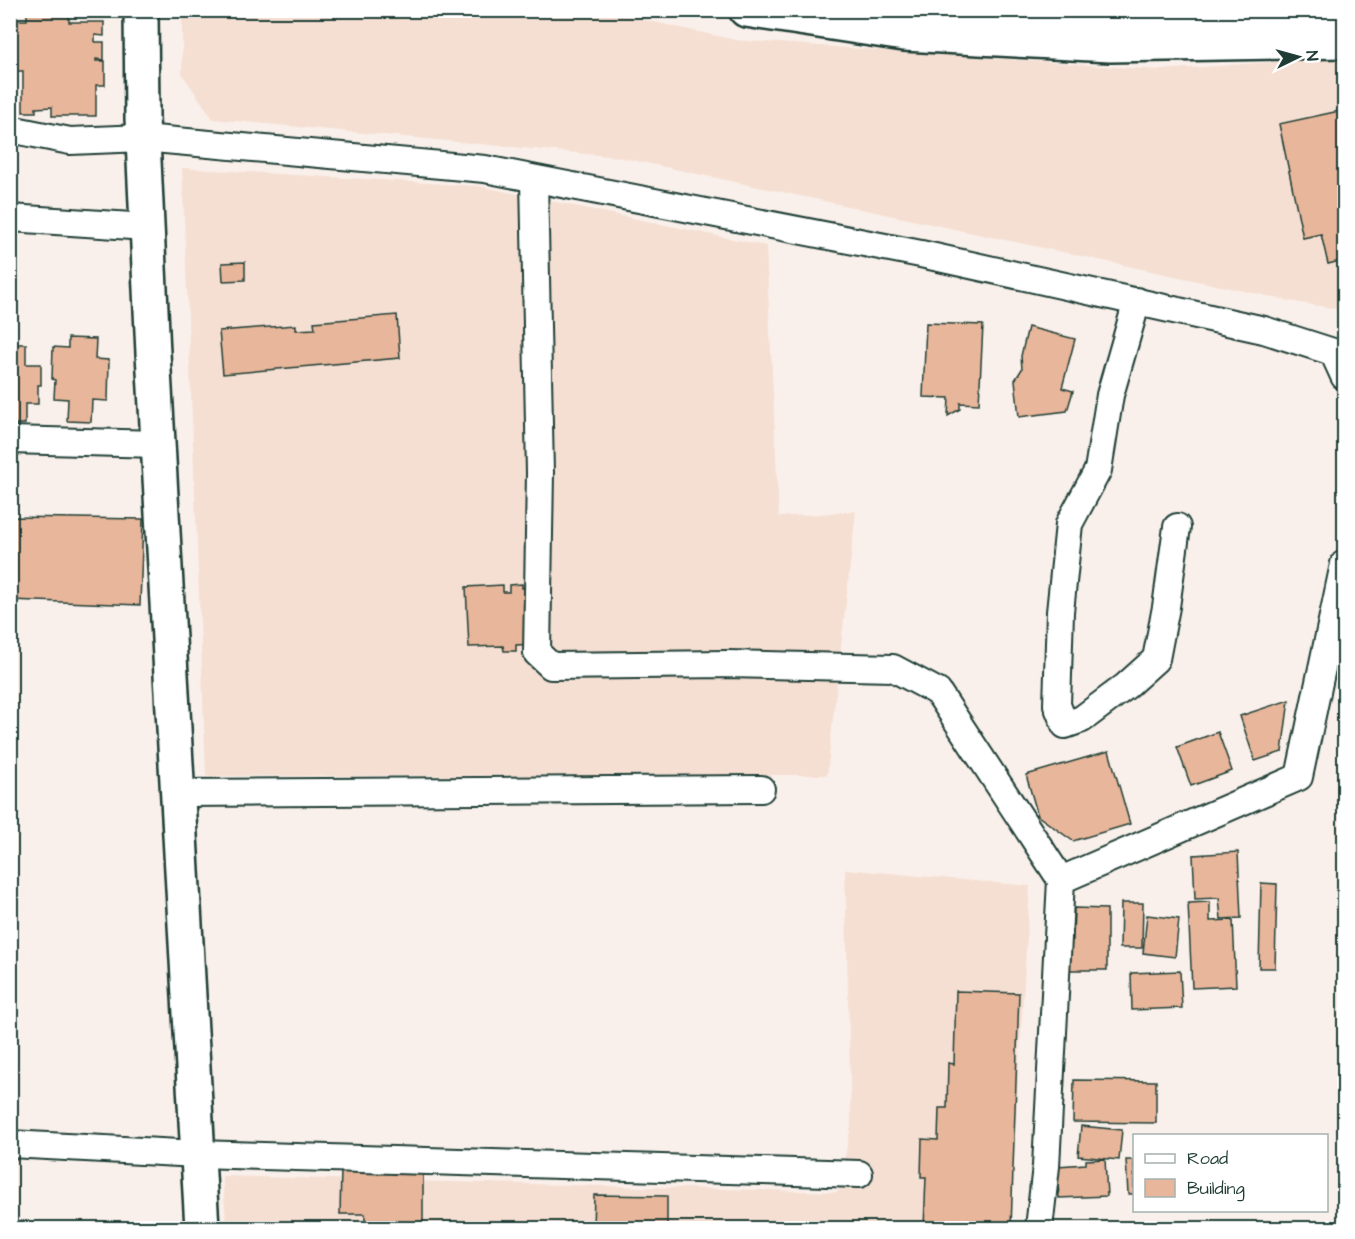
<svg xmlns="http://www.w3.org/2000/svg" width="1355" height="1239" viewBox="0 0 1355 1239" font-family="'Architects Daughter',sans-serif">
<style>
.built{fill:#f5dfd3}
.building{fill:#e8b69a;stroke:#1f3d34;stroke-width:1.5}
.lines{fill:none;stroke-linecap:round;stroke-linejoin:round}
.street-casing{stroke:#1f3d34;stroke-width:30}
.secondary-casing{stroke:#1f3d34;stroke-width:38}
.highway-casing{stroke:#1f3d34;stroke-width:38}
.street{stroke:#fff;stroke-width:26}
.secondary{stroke:#fff;stroke-width:33}
.highway{stroke:#fff;stroke-width:33}
</style>
<rect width="100%" height="100%" fill="#faf0eb"/>
<filter id="ink" filterUnits="userSpaceOnUse"><feTurbulence type="fractalNoise" baseFrequency=".0167" numOctaves="2"/><feDisplacementMap in="SourceGraphic" scale="12" xChannelSelector="R" yChannelSelector="G"/><feConvolveMatrix kernelMatrix="1 2 1 2 8 2 1 2 1" color-interpolation-filters="sRGB"/></filter>
<g filter="url(#ink)">
<g class="built">
<polygon points="182,11 604,11 736,40 1161,70 1344,57 1344,310 1300,303 618,157 213,119 182,74"/>
<polygon points="182,168 479,186 766,246 779,517 856,511 827,775 206,776"/>
<polygon points="845,869 1030,886 1009,1228 227,1228 222,1176 838,1192 851,1125"/>
</g>
<g class="building">
<polygon points="27,10 69,10 69,22 104,22 104,36 95,35 95,42 104,42 104,60 96,59 96,61 105,61 105,85 96,85 96,116 52,116 52,107 36,108 36,112 23,112 23,71 10,71 10,20 27,20"/>
<polygon points="1344,110 1344,260 1328,264 1321,234 1303,238 1279,124"/>
<polygon points="245,262 245,280 223,281 222,263"/>
<polygon points="397,315 400,358 223,374 219,331 296,325 296,330 315,329 314,322"/>
<polygon points="926,323 983,325 979,404 960,403 960,409 948,416 949,398 923,397"/>
<polygon points="1028,327 1075,339 1062,388 1073,391 1067,411 1019,417 1015,380 1022,369 1021,356"/>
<polygon points="68,338 96,339 95,359 109,360 108,401 92,400 91,422 67,421 68,399 54,398 55,380 52,379 53,347 68,348"/>
<polygon points="10,344 26,344 26,364 41,364 41,385 38,385 38,404 25,404 25,424 10,424"/>
<polygon points="10,517 143,519 140,605 10,600"/>
<polygon points="522,584 522,588 531,588 534,644 516,645 516,651 504,651 503,646 469,647 466,587 503,585 503,592 509,592 509,585"/>
<polygon points="1289,700 1282,752 1255,761 1240,716"/>
<polygon points="1218,732 1232,771 1191,786 1177,747"/>
<polygon points="1109,751 1130,824 1073,841 1038,816 1026,775"/>
<polygon points="1238,852 1241,918 1221,919 1219,898 1195,899 1193,855"/>
<polygon points="1261,883 1277,884 1275,968 1259,968"/>
<polygon points="1210,902 1210,921 1233,920 1236,986 1192,988 1188,903"/>
<polygon points="1121,903 1143,903 1142,948 1120,948"/>
<polygon points="1074,908 1107,909 1107,970 1067,970 1067,940 1073,940"/>
<polygon points="1147,915 1179,919 1175,957 1143,953"/>
<polygon points="1180,971 1182,1008 1132,1010 1131,973"/>
<polygon points="956,991 1019,993 1011,1228 924,1227 926,1177 921,1177 922,1139 938,1140 939,1108 947,1108 948,1063 954,1064"/>
<polygon points="1074,1080 1156,1081 1156,1123 1073,1122"/>
<polygon points="1081,1126 1122,1130 1119,1160 1078,1156"/>
<polygon points="1105,1159 1107,1196 1059,1198 1057,1166 1086,1164 1086,1160"/>
<polygon points="1126,1160 1134,1160 1134,1194 1128,1194"/>
<polygon points="341,1169 423,1170 423,1228 365,1228 365,1214 340,1214"/>
<polygon points="594,1195 667,1196 667,1228 593,1228"/>
</g>
<g class="lines">
<defs>
<g id="street">
<polyline points="10,129 70,141 143,138 485,169 921,254 1264,330 1333,352 1344,376"/>
<polyline points="534,179 540,473 537,653 551,666 728,664 893,668 938,692 1061,880"/>
<polyline points="10,218 147,227"/>
<polyline points="1137,301 1110,395 1098,470 1069,524 1060,612 1057,705 1065,725 1082,719 1126,686 1156,659 1166,607 1177,527"/>
<polyline points="10,440 158,444"/>
<polyline points="178,793 761,789"/>
<polyline points="10,1144 198,1154 859,1174"/>
<polyline points="1039,1228 1046,1166 1061,880 1299,777 1344,564"/>
</g>
<g id="secondary">
<polyline points="141,10 142,118 153,353 202,1228"/>
<polyline points="746,10 904,34 1110,45 1344,41"/>
</g>
<polyline id="highway" points="852,10 874,14 1055,27 1272,25 1344,14"/>
</defs>
<use href="#street" class="street-casing"/>
<use href="#secondary" class="secondary-casing"/>
<use href="#highway" class="highway-casing"/>
<use href="#street" class="street"/>
<use href="#secondary" class="secondary"/>
<use href="#highway" class="highway"/>
</g>
</g>
<rect width="1355" height="1239" fill="none" stroke="#fff" stroke-width="36"/>
<rect x="18" y="18" width="1319" height="1203" fill="none" stroke="#1f3d34" stroke-width="2" filter="url(#ink)"/>
<rect x="1133" y="1134" width="195" height="78" fill="#ffffff" stroke="#a5b1ae" stroke-width="1.5"/>
<rect x="1145" y="1154" width="30" height="9" fill="#ffffff" stroke="#a5b1ae" stroke-width="1.5"/>
<text x="1187" y="1164" font-size="18" fill="#1f3d34">Road</text>
<rect x="1145" y="1179" width="30" height="18" fill="#e8b69a" stroke="#a5b1ae" stroke-width="1.5"/>
<text x="1187" y="1194" font-size="18" fill="#1f3d34">Building</text>
<g transform="translate(1298 57) rotate(85)" stroke="#ffffff" stroke-width="4.5" paint-order="stroke">
<path d="M0-4.5L10 22L0 15L-10 22Z" fill="#1f3d34"/>
<text y="-9" font-size="16" font-weight="bold" text-anchor="middle" fill="#1f3d34">N</text>
</g>
</svg>
